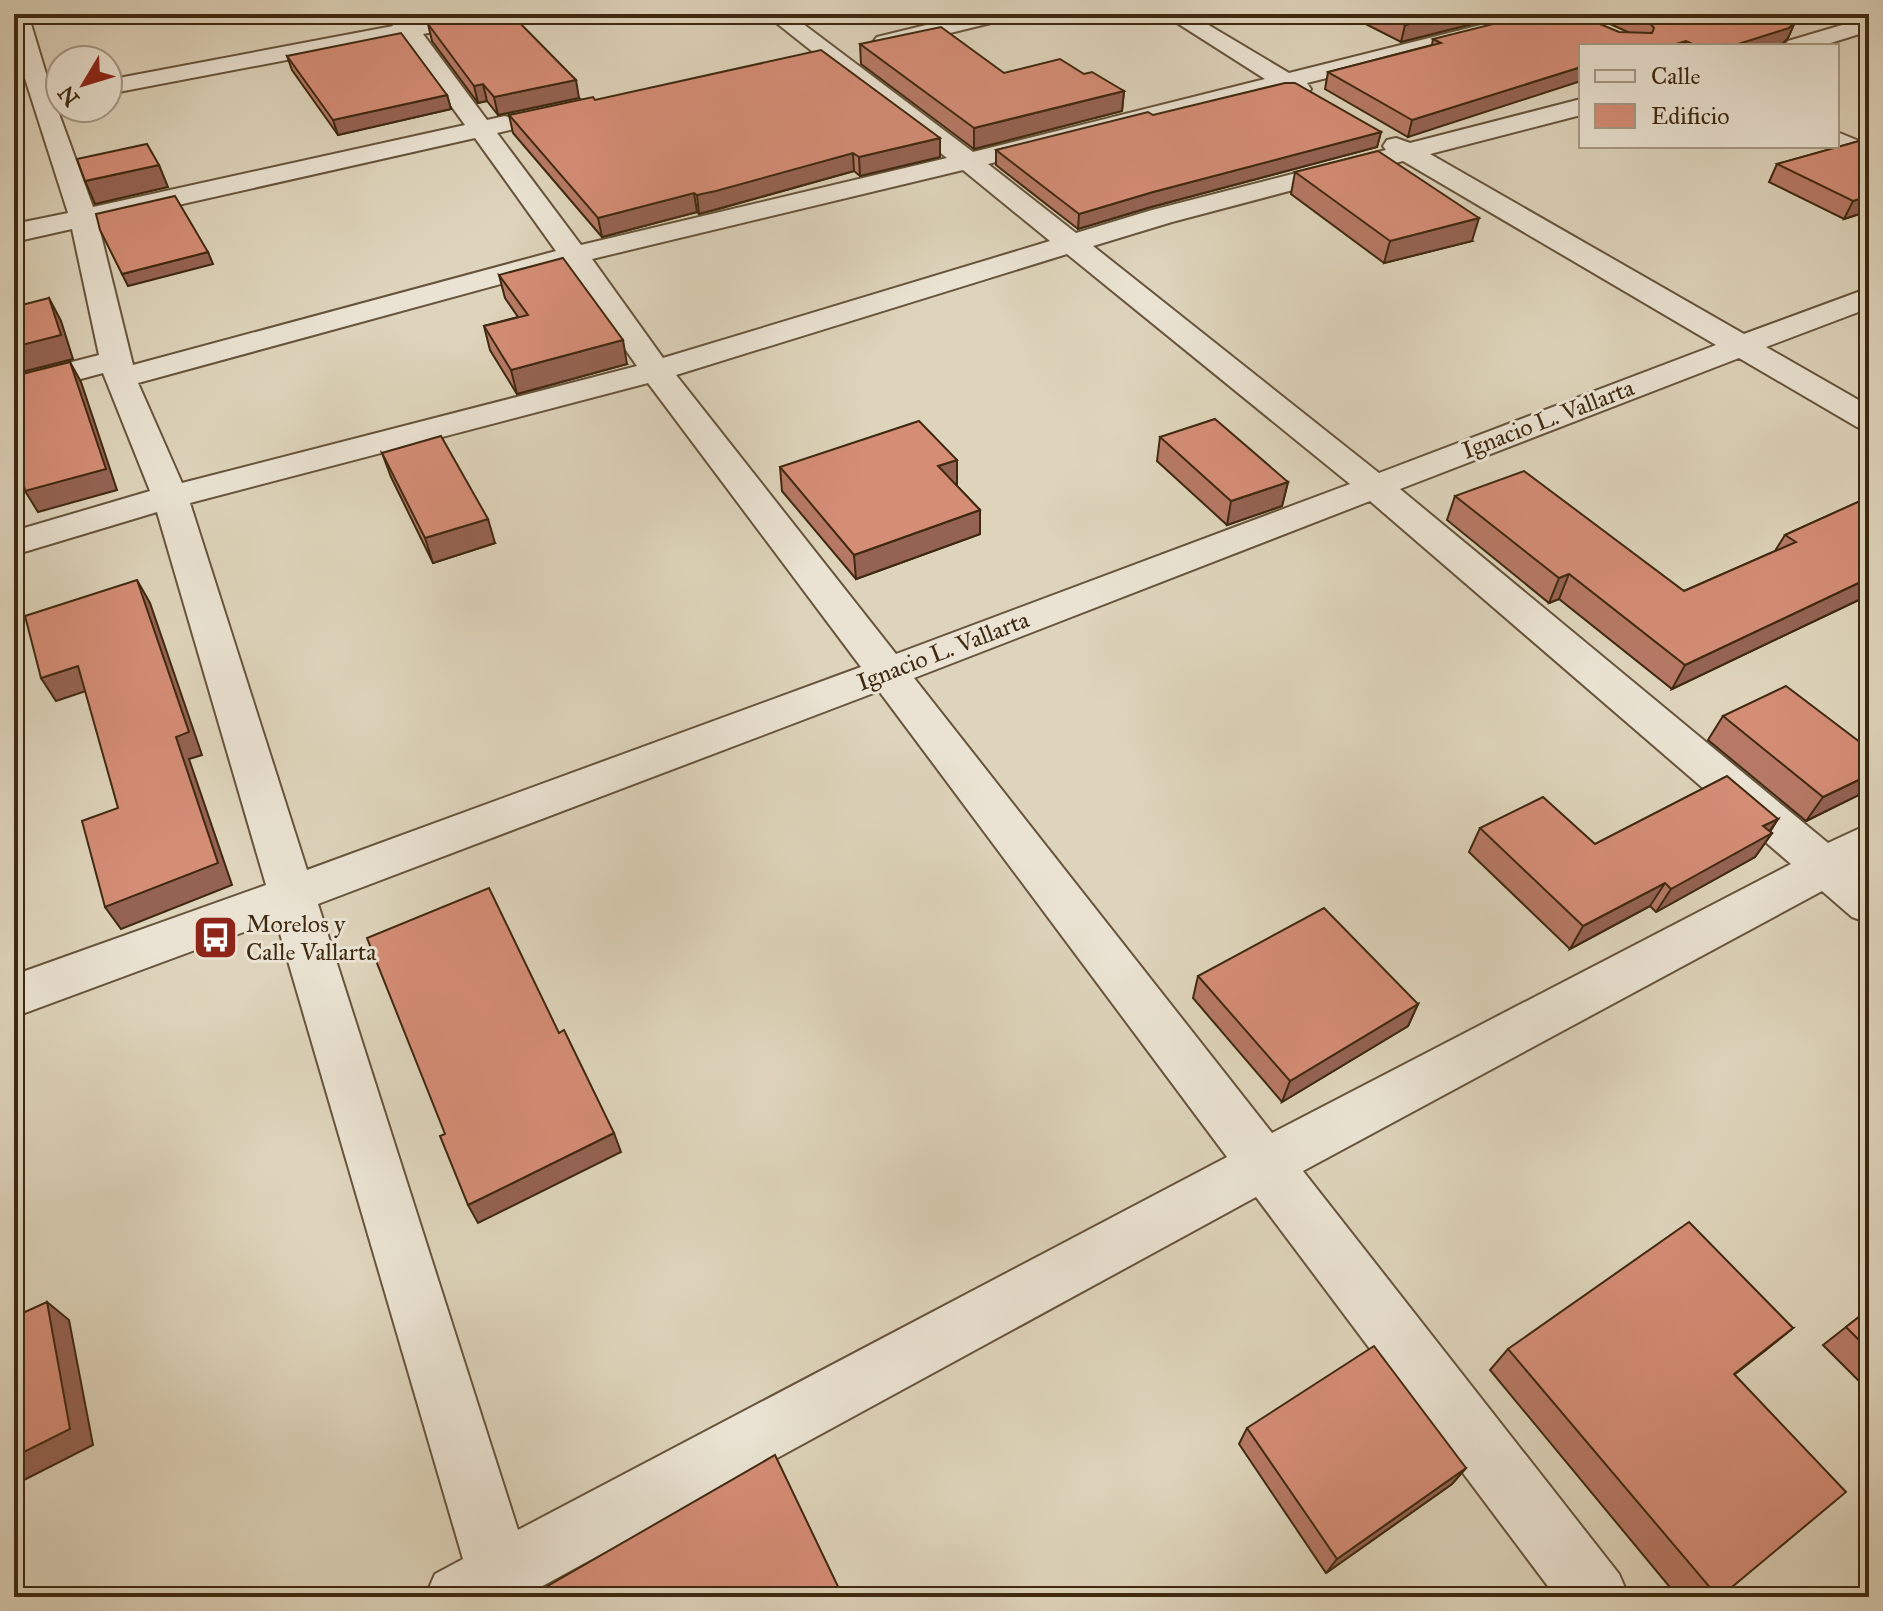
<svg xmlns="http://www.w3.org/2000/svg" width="1883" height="1611" viewBox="0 0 1883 1611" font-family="'IM FELL Great Primer',serif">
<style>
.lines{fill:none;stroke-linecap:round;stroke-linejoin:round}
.street-casing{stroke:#67543b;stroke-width:4}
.street{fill:#eae3d3;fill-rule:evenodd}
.wall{fill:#b77965;stroke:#3f2910;stroke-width:2}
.shaded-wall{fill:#956353;stroke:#3f2910;stroke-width:2}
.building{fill:#d58d76;stroke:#3f2910;stroke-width:2}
.labels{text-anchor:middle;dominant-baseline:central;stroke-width:6;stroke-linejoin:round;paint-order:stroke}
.street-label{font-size:24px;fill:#3f2910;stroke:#eae3d3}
.poi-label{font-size:24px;fill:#3f2910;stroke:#eae3d3;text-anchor:start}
</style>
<rect width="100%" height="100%" fill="#ded4bb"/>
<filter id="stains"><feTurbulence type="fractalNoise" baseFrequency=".0025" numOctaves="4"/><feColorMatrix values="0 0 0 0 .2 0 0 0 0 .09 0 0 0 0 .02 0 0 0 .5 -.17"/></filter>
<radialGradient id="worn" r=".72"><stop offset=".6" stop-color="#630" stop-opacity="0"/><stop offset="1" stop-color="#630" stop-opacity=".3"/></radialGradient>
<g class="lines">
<defs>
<g id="street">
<path d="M14 14H28L54 100 93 207 465 125 402 38 108 94V80L393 26 385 14H408L414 22 455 14H502L499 19 423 34 487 120 505 116 514 119 518 124 514 129 497 133 581 245 947 158 765 14H790L973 152 1265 79 1163 14H1190L1289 73 1525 14H1563L1560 19 1307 83 1311 89 1308 94 1299 96 1282 89 988 164 1076 233 1152 210 1386 150 1383 146 1387 140 1396 138 1410 143 1581 99V115L1430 154 1744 334 1869 288V308L1766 347 1869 406V430L1857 427 1739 358 1400 489 1828 843 1869 824V863L1859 869 1869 877V923L1852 917 1822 891 1303 1171 1619 1574 1629 1597H1556L1256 1197 537 1589 540 1597H425L435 1574 463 1559 276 920 14 1017V975L266 885 157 512 14 555V531L150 491 103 373 14 397V377L99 355 72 229 14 242V224L68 213 14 44ZM475 138 556 251 133 365 98 223ZM1403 161 1716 345 1379 473 1093 246 1172 222ZM963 170 1050 241 663 358 592 259ZM1067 254 1350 484 896 654 676 375ZM567 266 637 366 182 483 138 383ZM648 383 861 667 307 870 190 503ZM1370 501 1791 864 1272 1133 914 678ZM879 691 1227 1157 518 1530 318 904Z"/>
<polygon points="971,14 1010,14 1007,19 885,49 877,47 873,42 877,37"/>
<polygon points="1869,17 1869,31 1821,46 1784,46 1788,41"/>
<polygon points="1837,132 1869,145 1869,163 1829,146 1837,146"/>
</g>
</defs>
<use href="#street" class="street-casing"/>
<use href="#street" class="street"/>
</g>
<g class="wall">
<polygon points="1346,14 1512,14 1401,42"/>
<polygon points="1588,14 1776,14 1795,22 1788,38 1782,44 1776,46 1581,46 1408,137 1325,89 1328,72 1432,45 1433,39 1630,33"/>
<polygon points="428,24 579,98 498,115 487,101 478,103 432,41"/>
<polygon points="860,44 1004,73 1084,74 1124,91 1122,111 974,149 861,64"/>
<polygon points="287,56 447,95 451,109 338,135 292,70"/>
<polygon points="595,100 940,138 940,157 860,176 854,171 719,209 699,214 697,212 602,237 513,133 509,115"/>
<polygon points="1153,115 1381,132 1377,147 1151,207 1078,229 996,165 996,150"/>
<polygon points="1859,141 1869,211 1844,219 1769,182 1777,164"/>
<polygon points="1295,172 1472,241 1384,263 1291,194"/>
<polygon points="499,275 627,364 517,394 490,350 484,326 518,317 505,298"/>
<polygon points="1160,437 1288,482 1282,506 1227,525 1157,461"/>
<polygon points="382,453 495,543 433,563 391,477"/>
<polygon points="957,460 957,484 955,484 980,510 980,534 856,579 782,491 780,467"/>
<polygon points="1455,496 1684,591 1775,551 1785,535 1869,497 1869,595 1672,689 1559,599 1549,603 1447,520"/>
<polygon points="1723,716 1869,775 1869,790 1806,821 1708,740"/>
<polygon points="1778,819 1770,832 1772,833 1755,857 1656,912 1650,906 1570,949 1469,852 1480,828 1595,844"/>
<polygon points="1198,976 1418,1004 1408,1026 1282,1102 1193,998"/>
<polygon points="1869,1309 1869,1391 1823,1345"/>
<polygon points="1793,1328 1735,1374 1720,1597 1678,1597 1490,1370 1508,1349"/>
<polygon points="1247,1428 1466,1468 1452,1484 1326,1573 1239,1444"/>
</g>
<g class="shaded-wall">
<polygon points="1452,14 1512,14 1401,42 1405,25"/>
<polygon points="1795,22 1788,38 1782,44 1776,46 1732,46"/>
<polygon points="1686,41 1684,46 1669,46"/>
<polygon points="1581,67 1581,81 1408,137 1412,120"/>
<polygon points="576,80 579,98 498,115 494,97"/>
<polygon points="483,84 487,101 478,103 474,86"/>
<polygon points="1124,91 1122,111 974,149 974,128"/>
<polygon points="447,95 451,109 338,135 333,120"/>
<polygon points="1381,132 1377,147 1151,207 1078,229 1079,214 1153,192"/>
<polygon points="940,138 940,157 860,176 859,157"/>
<polygon points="853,153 854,171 699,214 697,195"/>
<polygon points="159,165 168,187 95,204 85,181"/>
<polygon points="694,193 697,212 602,237 598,218"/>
<polygon points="1869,196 1869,211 1844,219 1853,201"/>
<polygon points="1479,218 1472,241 1384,263 1390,241"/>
<polygon points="208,252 213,264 128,286 122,274"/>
<polygon points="49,298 61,321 73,359 14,374 14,347"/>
<polygon points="623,340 627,364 517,394 511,370"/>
<polygon points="70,362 81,382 117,490 38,512 25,491"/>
<polygon points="18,452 24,474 14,458 14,453"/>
<polygon points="957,460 957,484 938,490 938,466"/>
<polygon points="1288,482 1282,506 1227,525 1231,501"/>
<polygon points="980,510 980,534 856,579 854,555"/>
<polygon points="488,519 495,543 433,563 425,538"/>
<polygon points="1569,574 1559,599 1549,603 1559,578"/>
<polygon points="1869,578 1869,595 1672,689 1685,665"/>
<polygon points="137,580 150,603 202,755 189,759 232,885 121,929 105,907 176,737"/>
<polygon points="78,666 92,689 56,701 41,678"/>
<polygon points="1869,775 1869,790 1806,821 1823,797"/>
<polygon points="1778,819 1766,836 1772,833 1755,857 1656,912 1671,889 1763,826"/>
<polygon points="1665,883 1650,906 1570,949 1583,926"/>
<polygon points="1418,1004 1408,1026 1282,1102 1290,1081"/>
<polygon points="614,1133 621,1152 478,1223 468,1205"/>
<polygon points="47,1302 69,1320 93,1445 14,1485 14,1457"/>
<polygon points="1793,1328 1766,1350 1708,1395 1734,1374"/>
<polygon points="1466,1468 1452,1484 1326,1573 1337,1559"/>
</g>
<g class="building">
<polygon points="473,14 511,14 576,80 494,97 483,84 474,86 428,24"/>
<polygon points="1382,14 1452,14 1405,25"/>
<polygon points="1533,14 1576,14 1619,32 1652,33 1654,28 1649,22 1630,14 1776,14 1795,22 1789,28 1732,46 1697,46 1686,41 1669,46 1581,46 1581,67 1412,120 1328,72 1441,43 1433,39"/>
<polygon points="941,27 1004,73 1060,59 1084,74 1092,72 1124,91 974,128 860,44"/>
<polygon points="401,33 447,95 333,120 287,56"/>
<polygon points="821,50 940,138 859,157 853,153 716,191 697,195 694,193 598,218 509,115 593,97 595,100"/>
<polygon points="1285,83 1295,83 1381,132 1153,192 1079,214 996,150 1148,112 1153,115"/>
<polygon points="1859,141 1869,145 1869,196 1853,201 1777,164"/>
<polygon points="147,144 159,165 85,181 77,159"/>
<polygon points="1378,151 1479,218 1390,241 1295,172"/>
<polygon points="175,196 208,252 122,274 100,230 96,214"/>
<polygon points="563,258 623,340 511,370 484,326 528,315 499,275"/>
<polygon points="49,298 61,335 14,347 14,307"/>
<polygon points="70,362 106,469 25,491 18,452 14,453 14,376"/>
<polygon points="1215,419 1288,482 1231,501 1160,437"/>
<polygon points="919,421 957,460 938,466 980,510 854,555 780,467"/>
<polygon points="441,436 488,519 425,538 382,453"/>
<polygon points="1524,471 1684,591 1796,542 1785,535 1869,497 1869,578 1685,665 1569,574 1559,578 1455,496"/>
<polygon points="137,580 189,732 176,737 218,863 105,907 82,821 118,808 78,666 41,678 25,616"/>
<polygon points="1786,686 1869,749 1869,775 1823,797 1723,716"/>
<polygon points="1727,776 1778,819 1763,826 1772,833 1671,889 1665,883 1583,926 1480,828 1543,797 1595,844"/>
<polygon points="489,888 559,1033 564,1030 614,1133 468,1205 440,1136 445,1134 367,938"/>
<polygon points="1324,908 1418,1004 1290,1081 1198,976"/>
<polygon points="1689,1222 1793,1328 1734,1374 1846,1492 1720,1597 1718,1597 1508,1349"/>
<polygon points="47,1302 70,1429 14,1457 14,1317"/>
<polygon points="1869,1309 1869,1350 1846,1327"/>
<polygon points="1374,1346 1466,1468 1337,1559 1247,1428"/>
<polygon points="775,1455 843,1597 532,1597 532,1595"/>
</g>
<defs>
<symbol id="bus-square" viewBox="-11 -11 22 22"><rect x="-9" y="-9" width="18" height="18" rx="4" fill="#8f2418" stroke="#eae3d3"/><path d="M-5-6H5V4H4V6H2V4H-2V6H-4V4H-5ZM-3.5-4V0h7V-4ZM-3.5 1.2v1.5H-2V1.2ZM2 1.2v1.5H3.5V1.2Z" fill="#fff"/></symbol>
</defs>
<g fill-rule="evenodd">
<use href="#bus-square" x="190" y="912" width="51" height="51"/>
</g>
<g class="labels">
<g class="street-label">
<text transform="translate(1548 419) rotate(-21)">Ignacio L. Vallarta</text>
<text transform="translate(943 651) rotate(-21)">Ignacio L. Vallarta</text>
</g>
<g class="poi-label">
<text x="246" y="924">Morelos y<tspan x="246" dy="28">Calle Vallarta</tspan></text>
</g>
</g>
<rect width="1883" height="1611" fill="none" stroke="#ded4bb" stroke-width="48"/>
<rect x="16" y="16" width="1851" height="1579" fill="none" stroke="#3f2910" stroke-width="4"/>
<rect x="24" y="24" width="1835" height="1563" fill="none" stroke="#3f2910" stroke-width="2"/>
<rect x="1579" y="44" width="260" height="104" fill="#eae3d3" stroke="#a69985" stroke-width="2"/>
<rect x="1595" y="70" width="40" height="12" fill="#eae3d3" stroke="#a69985" stroke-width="2"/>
<text x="1651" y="84" font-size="24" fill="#3f2910">Calle</text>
<rect x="1595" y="104" width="40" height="24" fill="#d58d76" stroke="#a69985" stroke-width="2"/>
<text x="1651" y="124" font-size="24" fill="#3f2910">Edificio</text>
<g transform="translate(84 84) rotate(232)"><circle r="38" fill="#eae3d3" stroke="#a69985" stroke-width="2"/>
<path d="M0-6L14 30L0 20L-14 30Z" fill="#8f2418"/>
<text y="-12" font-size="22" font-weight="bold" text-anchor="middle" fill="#3f2910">N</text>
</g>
<rect width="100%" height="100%" filter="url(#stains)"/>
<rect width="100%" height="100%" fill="url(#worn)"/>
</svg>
